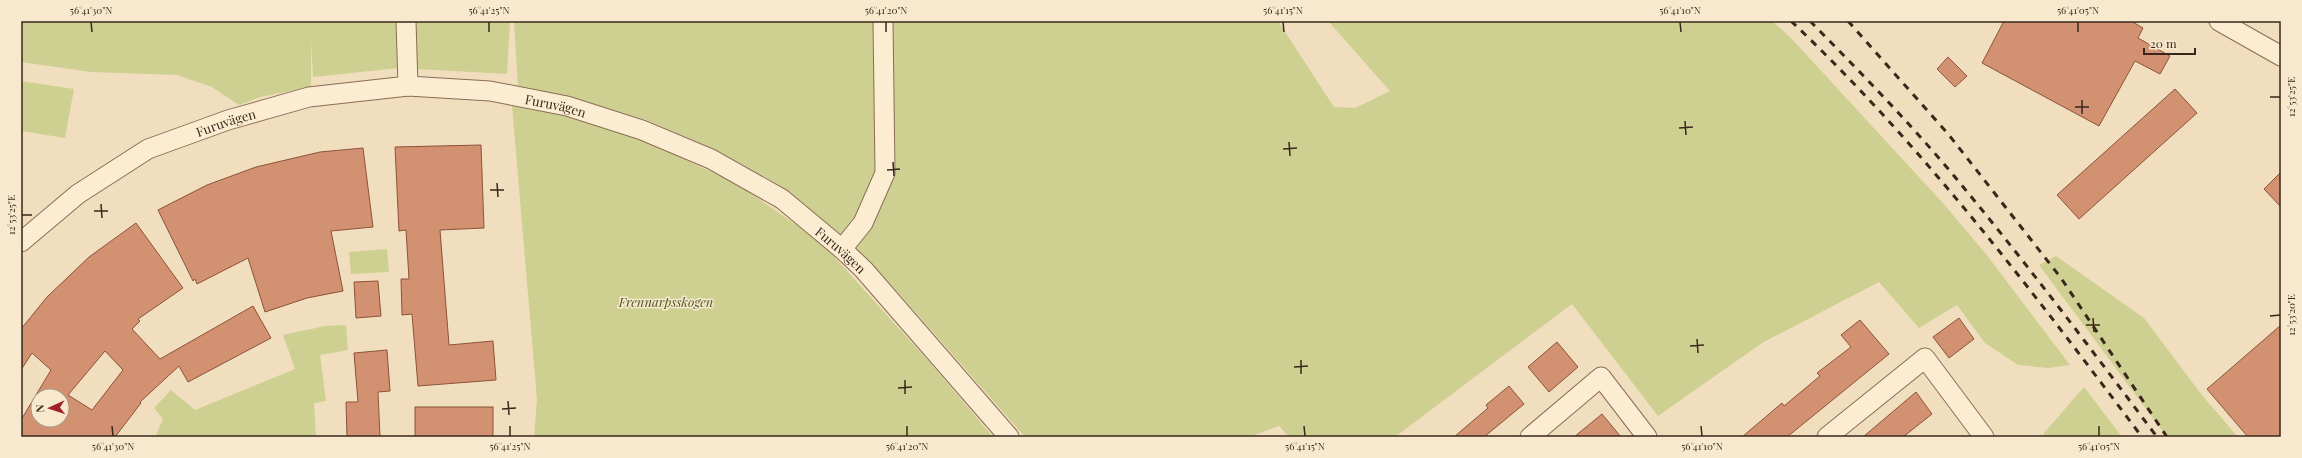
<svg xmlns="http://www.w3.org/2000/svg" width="2302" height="458" viewBox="0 0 2302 458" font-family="'Playfair Display',serif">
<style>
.green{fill:#ced091}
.building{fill:#d29171;stroke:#8c5339;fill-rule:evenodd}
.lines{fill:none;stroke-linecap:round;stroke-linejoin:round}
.minor-casing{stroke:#8b6d55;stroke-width:21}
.minor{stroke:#fbecd2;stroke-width:19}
.rail{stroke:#39271b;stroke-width:3;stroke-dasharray:7 7;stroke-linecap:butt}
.ticks{fill:none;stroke:#39271b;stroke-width:1.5}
.labels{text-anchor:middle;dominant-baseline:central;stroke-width:3;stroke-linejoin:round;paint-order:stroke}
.street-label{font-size:13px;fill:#39271b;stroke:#f8e9ce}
.park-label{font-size:13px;font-style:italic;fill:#4e5720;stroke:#f8e9ce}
.neatline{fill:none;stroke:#39271b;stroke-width:1.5}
.ticks-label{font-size:10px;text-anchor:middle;fill:#39271b}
</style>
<rect width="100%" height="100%" fill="#f1debe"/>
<g class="green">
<polygon points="21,21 510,21 507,74 399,68 313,77 311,41 311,87 260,97 239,105 212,87 177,75 91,72 21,62"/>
<polygon points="514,21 1278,21 1334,107 1355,108 1390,91 1328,21 1772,21 1790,37 1942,202 1986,254 2070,365 2048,368 2018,365 1985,343 1957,305 1919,328 1879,282 1762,343 1658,416 1572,304 1395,437 1289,437 1279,426 1249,437 1025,437 895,289 843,236 782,187 719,151 647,120 585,102 518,88"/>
<polygon points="21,81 74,89 65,138 21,131"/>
<polygon points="512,106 566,115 633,135 737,184 820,241 932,365 993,437 534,437 537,400"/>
<polygon points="387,249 389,272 351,274 349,252"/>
<polygon points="2056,256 2144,318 2201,394 2238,437 2167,437 2039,265"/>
<polygon points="346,325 348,350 320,355 326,401 314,403 316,437 155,437 163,419 154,408 171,390 195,410 295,369 283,335 325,326"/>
<polygon points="2084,387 2122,437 2043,437 2044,433"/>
</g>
<g class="building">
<polygon points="2004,21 2131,21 2143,28 2138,38 2170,56 2160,74 2135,61 2099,126 1982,63"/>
<polygon points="1948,57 1967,76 1955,87 1937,69"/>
<polygon points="2175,89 2197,113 2079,219 2057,195"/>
<polygon points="481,145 484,228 440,230 449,345 493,341 496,380 418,386 412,314 402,315 401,279 409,279 406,230 399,231 395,147"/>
<polygon points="363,148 373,227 331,231 343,291 307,298 265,312 248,258 197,284 195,279 193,281 158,210 207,185 256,167 320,152"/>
<polygon points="2281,172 2281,207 2264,189"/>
<path d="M136 223 183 288 138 319 140 321 132 329 160 359 253 306 271 338 188 382 179 366 140 402 141 403 115 437H21V420L51 370 32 353 21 370V329L47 297 89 257ZM105 351 123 370 92 410 68 395ZM38 396H62V420H38Z"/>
<polygon points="378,281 381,316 356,318 354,282"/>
<polygon points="1959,318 1974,339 1949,358 1933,337"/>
<polygon points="1860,320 1889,354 1787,437 1742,437 1782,403 1784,406 1820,376 1817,373 1851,347 1841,335"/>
<polygon points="2281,325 2281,437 2248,437 2207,389"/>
<polygon points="1557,342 1578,367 1549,392 1528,367"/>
<polygon points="387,350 390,391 378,392 380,437 347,437 346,402 358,402 354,353"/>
<polygon points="1509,386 1524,404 1484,437 1454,437 1488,408 1486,405"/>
<polygon points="1916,392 1932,414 1903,437 1863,437"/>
<rect x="415" y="407" width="78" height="30"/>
<polygon points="1602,414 1621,437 1574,437"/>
</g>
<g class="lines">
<defs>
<g id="minor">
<polyline points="406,21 408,86"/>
<polyline points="2219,21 2281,56"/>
<path id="s1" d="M21 242 78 194 148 149 228 120 309 97 408 86 490 91 567 106 642 130 711 159 782 199 842 249 864 270 1009 437"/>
<polyline points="842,249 863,223 885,173 883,21"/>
<polyline points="1530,437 1601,377 1647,437"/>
<polyline points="1827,437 1925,358 1984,437"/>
</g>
</defs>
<use href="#minor" class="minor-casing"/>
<use href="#minor" class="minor"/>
<g class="rail">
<path d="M1791 21C1923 146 2033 292 2142 437"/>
<path d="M1810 21C1863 75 1916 129 1964 188 2031 269 2094 353 2157 437"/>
<polyline points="1848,21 1949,135 2061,278 2167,437"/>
</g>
</g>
<path class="ticks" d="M91 22 92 32M489 22V32M886 22V32M1283 22 1284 32M1680 22 1681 32M2078 22V32M2270 97H2280M2082 100V114M2075 107H2089M1685 121 1686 135M1679 128 1693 127M1289 142 1290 156M1283 149 1297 148M893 162 894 176M887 170 900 169M497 183 498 197M490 190H504M101 204 102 218M94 211H108M22 215H32M2270 316 2280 315M2093 318 2094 332M2086 325H2100M1697 339 1698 353M1690 346 1704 345M1301 360V374M1294 367 1308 366M905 380V394M898 388 912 387M508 401 509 415M502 409 516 408M112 426 113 436M510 426V436M907 426V436M1304 426 1305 436M1701 426 1702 436M2099 426V436"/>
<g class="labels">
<g class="street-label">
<text stroke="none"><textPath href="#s1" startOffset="576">Furuvägen</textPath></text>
<text stroke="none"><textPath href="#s1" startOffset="240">Furuvägen</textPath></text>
<text stroke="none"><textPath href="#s1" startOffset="900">Furuvägen</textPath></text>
</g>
<g class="park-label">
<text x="666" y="301">Frennarpsskogen</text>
</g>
</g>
<rect width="2302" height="458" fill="none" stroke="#f8e9ce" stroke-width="44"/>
<g transform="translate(50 408) rotate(267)"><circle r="19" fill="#f8e9ce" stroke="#ac9b86"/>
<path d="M0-3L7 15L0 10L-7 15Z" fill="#9e212c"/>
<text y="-6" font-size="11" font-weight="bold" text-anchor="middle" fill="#39271b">N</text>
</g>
<path d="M2144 48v6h51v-6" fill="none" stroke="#39271b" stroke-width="2"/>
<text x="2150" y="48" font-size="12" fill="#39271b" stroke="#f8e9ce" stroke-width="3" paint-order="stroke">20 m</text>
<rect x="22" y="22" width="2258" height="414" class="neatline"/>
<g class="ticks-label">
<text x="91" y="14">56°41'30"N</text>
<text x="489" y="14">56°41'25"N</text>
<text x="886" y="14">56°41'20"N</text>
<text x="1283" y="14">56°41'15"N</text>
<text x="1680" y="14">56°41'10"N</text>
<text x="2078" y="14">56°41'05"N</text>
<text transform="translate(2291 97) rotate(-90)" y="4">12°53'25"E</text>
<text transform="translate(11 215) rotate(-90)" y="4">12°53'25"E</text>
<text transform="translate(2291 315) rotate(-90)" y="4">12°53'20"E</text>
<text x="113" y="450">56°41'30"N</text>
<text x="510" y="450">56°41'25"N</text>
<text x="907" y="450">56°41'20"N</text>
<text x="1305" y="450">56°41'15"N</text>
<text x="1702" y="450">56°41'10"N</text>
<text x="2099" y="450">56°41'05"N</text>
</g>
</svg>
